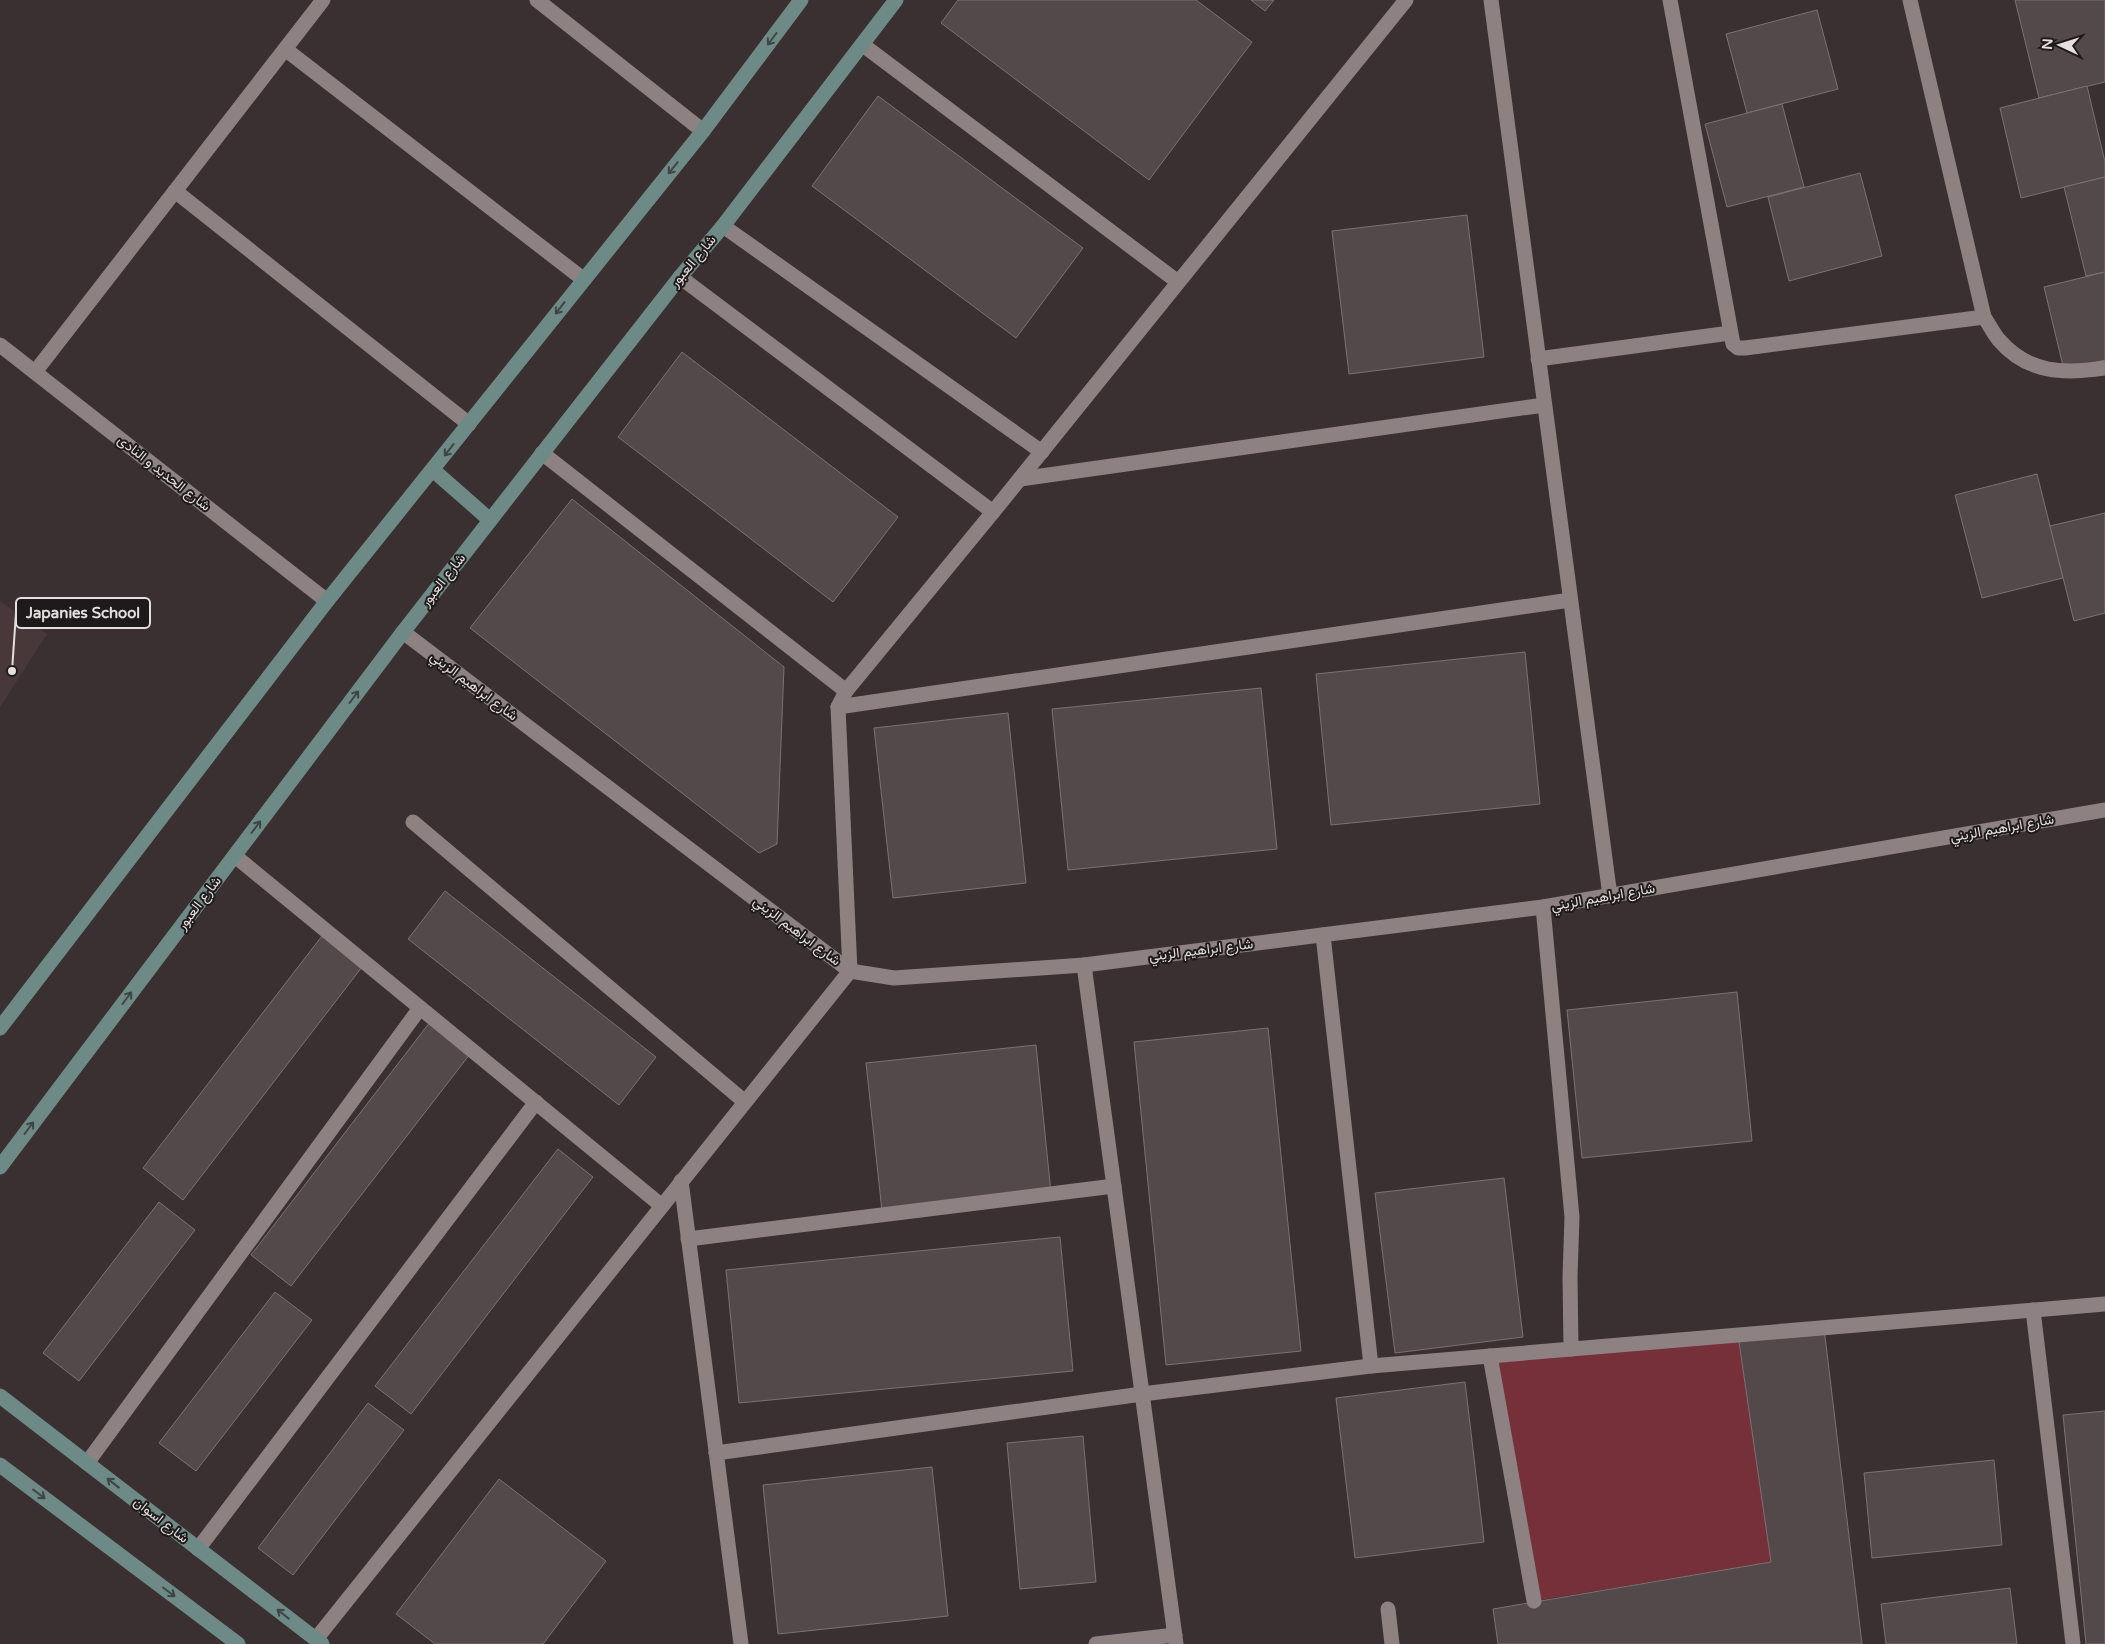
<svg xmlns="http://www.w3.org/2000/svg" width="2105" height="1644" viewBox="0 0 2105 1644" font-family="'Varela Round',Vazirmatn,sans-serif">
<style>
.built{fill:#493839}
.green{fill:#76303a}
.building{fill:#54494a;stroke:#7d7172}
.lines{fill:none;stroke-linecap:round;stroke-linejoin:round}
.lane{stroke:#8d8181;stroke-width:15}
.street{stroke:#8d8181;stroke-width:15}
.secondary{stroke:#6e8a86;stroke-width:15}
.oneway{stroke:#3e4645}
.labels{text-anchor:middle;dominant-baseline:central;stroke-width:4;stroke-linejoin:round;paint-order:stroke}
.street-label{font-size:14px;fill:#e5dfdf;stroke:#1e191a}
.leader{fill:none;stroke:#e5dfdf;stroke-width:2}
.callout-dot{fill:#e5dfdf;stroke:#1e191a;stroke-width:2}
.callout{fill:#1e191a;stroke:#e5dfdf;stroke-width:2}
.callout-label{font-size:15px;text-anchor:middle;font-weight:bold;fill:#e5dfdf}
</style>
<rect width="100%" height="100%" fill="#3a3031"/>
<polygon class="built" points="0,601 47,634 0,707"/>
<polygon class="green" points="1738,1335 1771,1562 1534,1601 1490,1356"/>
<g class="building">
<polygon points="958,0 1196,0 1252,42 1149,180 941,23"/>
<polygon points="1251,0 1274,0 1265,11"/>
<polygon points="2015,0 2105,0 2105,82 2039,98"/>
<polygon points="1817,10 1838,89 1747,113 1726,34"/>
<polygon points="2087,86 2105,162 2105,177 2021,198 2000,108"/>
<polygon points="878,96 1083,248 1016,338 812,186"/>
<polygon points="1782,104 1804,187 1727,207 1705,124"/>
<polygon points="1860,173 1882,256 1789,281 1768,197"/>
<polygon points="2105,177 2105,272 2086,276 2064,187"/>
<polygon points="1467,215 1484,357 1349,374 1332,231"/>
<polygon points="2105,272 2105,360 2064,370 2044,287"/>
<polygon points="682,352 898,517 833,602 618,437"/>
<polygon points="2037,474 2063,578 1982,598 1955,495"/>
<polygon points="572,499 784,667 777,844 759,853 470,628"/>
<polygon points="2105,513 2105,613 2074,621 2050,526"/>
<polygon points="1525,652 1540,804 1331,825 1316,674"/>
<polygon points="1261,688 1277,849 1068,870 1052,709"/>
<polygon points="1008,713 1026,883 893,898 874,728"/>
<polygon points="445,891 656,1057 619,1105 408,939"/>
<polygon points="322,936 362,967 183,1200 143,1168"/>
<polygon points="1737,992 1752,1141 1582,1158 1567,1010"/>
<polygon points="430,1022 470,1054 291,1286 251,1255"/>
<polygon points="1268,1028 1301,1351 1166,1365 1134,1042"/>
<polygon points="1036,1045 1051,1193 882,1211 866,1063"/>
<polygon points="558,1149 593,1177 411,1414 375,1386"/>
<polygon points="1504,1178 1523,1337 1395,1353 1375,1193"/>
<polygon points="159,1202 195,1230 79,1381 43,1353"/>
<polygon points="1060,1237 1073,1371 739,1403 726,1270"/>
<polygon points="275,1292 312,1320 196,1471 159,1443"/>
<polygon points="1824,1328 1862,1644 1498,1644 1493,1609 1771,1562 1738,1335"/>
<polygon points="1465,1382 1484,1542 1355,1558 1336,1398"/>
<polygon points="368,1403 404,1430 293,1575 258,1548"/>
<polygon points="2105,1411 2105,1644 2086,1644 2063,1415"/>
<polygon points="1083,1436 1096,1582 1020,1589 1007,1443"/>
<polygon points="1994,1460 2002,1545 1872,1558 1864,1473"/>
<polygon points="932,1467 948,1616 778,1634 763,1485"/>
<polygon points="499,1479 606,1561 543,1644 435,1644 396,1614"/>
<polygon points="2010,1588 2017,1644 1886,1644 1881,1604"/>
</g>
<g class="lines">
<g class="lane">
<polyline points="537,0 703,131"/>
<polyline points="1670,0 1733,344 1738,348 1745,348 1984,317"/>
<path d="M1910 0 1984 317C1989 324 1993 333 1999 340 2028 374 2065 374 2105 368"/>
<polyline points="285,49 583,279"/>
<polyline points="175,191 469,424"/>
<polyline points="723,226 1042,452"/>
<polyline points="680,277 993,512"/>
<polyline points="1538,359 1730,333"/>
<polyline points="1020,479 1544,405"/>
<polyline points="413,822 745,1102"/>
<polyline points="1543,907 1572,1217 1570,1277 1571,1349"/>
<polyline points="1490,1356 1534,1601"/>
<polyline points="1388,1609 1392,1644"/>
</g>
<g class="street">
<polyline points="1491,0 1610,896"/>
<polyline points="863,45 1178,282"/>
<polyline points="0,345 327,601"/>
<polyline points="35,372 323,0"/>
<polyline points="542,453 846,691"/>
<polyline points="403,632 850,971 894,978 1084,965 1543,907 2105,810"/>
<polyline points="838,707 1570,600"/>
<polyline points="235,856 662,1206"/>
<polyline points="1323,935 1371,1366"/>
<polyline points="1084,965 1176,1644"/>
<polyline points="681,1181 741,1644"/>
<polyline points="688,1239 1114,1186"/>
<polyline points="2033,1310 2073,1644"/>
<polyline points="716,1453 1142,1394 1371,1366 2105,1304"/>
<polyline points="87,1463 420,1008"/>
<polyline points="198,1549 536,1102"/>
<polyline points="316,1639 850,971 838,707 846,691 993,512 1406,0"/>
<polyline points="1096,1644 1175,1635"/>
</g>
<g class="secondary">
<polyline points="433,470 490,520"/>
<polyline points="0,1028 327,601 703,131 801,0"/>
<polyline points="0,1167 403,632 680,277 723,226 896,0"/>
<polyline points="0,1396 322,1644"/>
<polyline points="0,1465 238,1644"/>
</g>
</g>
<defs><path id="oneway-shaft" d="M-6 0H5M1.5-3L5.5 0L1.5 3" fill="none" stroke-width="1.6" stroke-linecap="round" stroke-linejoin="round" transform="scale(1.25)"/></defs>
<g class="oneway">
<use href="#oneway-shaft" transform="translate(772 39) rotate(127)"/>
<use href="#oneway-shaft" transform="translate(673 168) rotate(129)"/>
<use href="#oneway-shaft" transform="translate(560 308) rotate(128)"/>
<use href="#oneway-shaft" transform="translate(449 450) rotate(128)"/>
<use href="#oneway-shaft" transform="translate(354 697) rotate(-53)"/>
<use href="#oneway-shaft" transform="translate(256 827) rotate(-53)"/>
<use href="#oneway-shaft" transform="translate(127 998) rotate(-53)"/>
<use href="#oneway-shaft" transform="translate(29 1128) rotate(-53)"/>
<use href="#oneway-shaft" transform="translate(113 1483) rotate(-142)"/>
<use href="#oneway-shaft" transform="translate(39 1494) rotate(37)"/>
<use href="#oneway-shaft" transform="translate(169 1592) rotate(37)"/>
<use href="#oneway-shaft" transform="translate(283 1614) rotate(-142)"/>
</g>
<g class="labels">
<g class="street-label">
<text transform="translate(693 261) rotate(-50)">شارع العبور</text>
<text transform="translate(164 473) rotate(38)">شارع الحديد و النادى</text>
<text transform="translate(443 580) rotate(-52)">شارع العبور</text>
<text transform="translate(474 686) rotate(37)">شارع ابراهيم الزيني</text>
<text transform="translate(2002 828) rotate(-10)">شارع ابراهيم الزيني</text>
<text transform="translate(1603 897) rotate(-10)">شارع ابراهيم الزيني</text>
<text transform="translate(199 903) rotate(-53)">شارع العبور</text>
<text transform="translate(797 931) rotate(37)">شارع ابراهيم الزيني</text>
<text transform="translate(1201 950) rotate(-7)">شارع ابراهيم الزيني</text>
<text transform="translate(161 1520) rotate(38)">شارع اسوان</text>
</g>
</g>
<path class="leader" d="M12 671L16 613"/>
<circle class="callout-dot" cx="12" cy="671" r="5"/>
<rect class="callout" x="16" y="598" width="134" height="30" rx="5"/>
<g class="callout-label">
<text x="83" y="618">Japanies School</text>
</g>
<g transform="translate(2060 45) rotate(274)" stroke="#1e191a" stroke-width="4" paint-order="stroke">
<path d="M0-4L9 19L0 12L-9 19Z" fill="#e5dfdf"/>
<text y="-8" font-size="14" font-weight="bold" text-anchor="middle" fill="#e5dfdf">N</text>
</g>
</svg>
